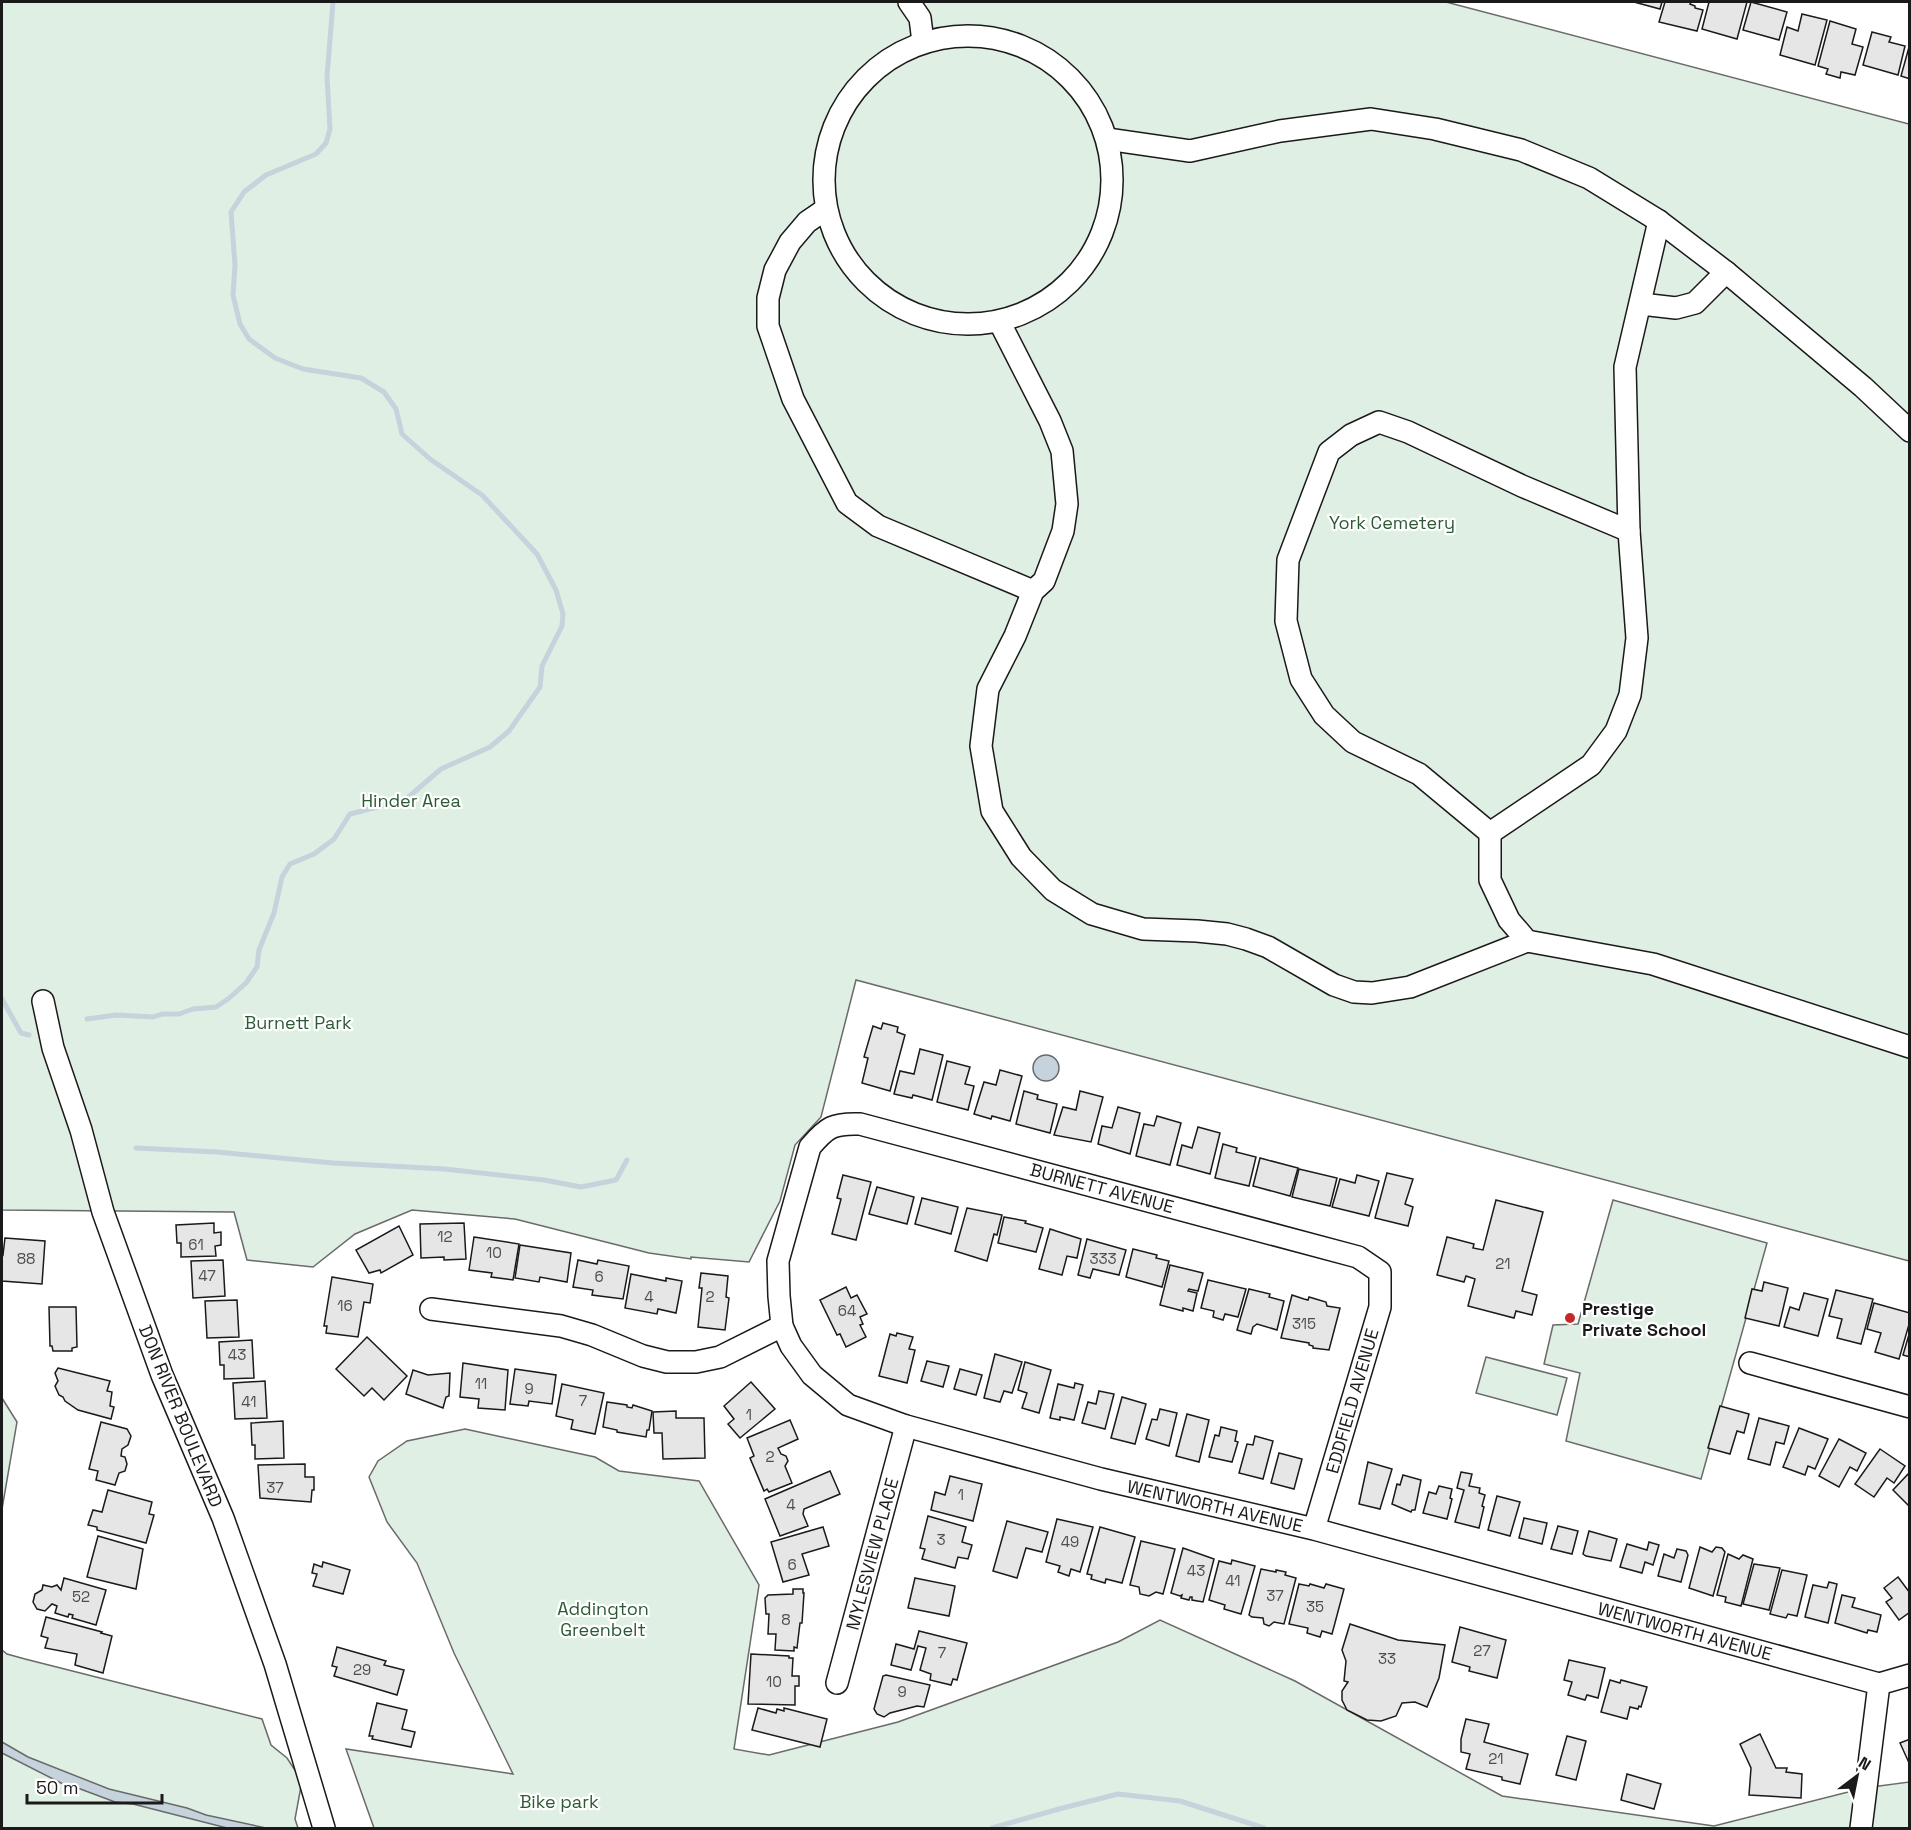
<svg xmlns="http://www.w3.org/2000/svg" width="1911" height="1830" viewBox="0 0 1911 1830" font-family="'Space Grotesk',sans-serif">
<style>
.green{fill:#e0efe3;stroke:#6a6a6a;stroke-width:1.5}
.water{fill:#c6d2dc;stroke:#6a6a6a;stroke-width:1.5}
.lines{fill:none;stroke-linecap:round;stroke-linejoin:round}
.stream{stroke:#c6d2dc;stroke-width:5}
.building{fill:#e6e6e6;stroke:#1a1a1a;stroke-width:1.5}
.minor-casing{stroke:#1a1a1a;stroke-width:24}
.minor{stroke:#fff;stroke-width:21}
.poi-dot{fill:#c62828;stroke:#fff;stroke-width:2}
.labels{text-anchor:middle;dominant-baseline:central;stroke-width:4.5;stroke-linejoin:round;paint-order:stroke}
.number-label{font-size:15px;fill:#4d4d4d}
.park-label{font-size:18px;fill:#2b5a34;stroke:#fff}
.street-label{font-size:18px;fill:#1a1a1a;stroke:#fff}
.poi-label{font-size:18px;font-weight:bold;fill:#1a1a1a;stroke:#fff;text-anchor:start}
</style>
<rect width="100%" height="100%" fill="#fff"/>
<g class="green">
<polygon points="2,2 1446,2 1909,124 1909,1261 856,980 821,1117 795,1145 780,1201 749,1262 691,1257 691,1259 649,1253 515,1219 412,1210 355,1234 313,1267 247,1260 234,1212 2,1210"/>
<polygon points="1613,1200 1767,1243 1701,1479 1566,1441 1580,1373 1544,1364 1553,1325 1578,1324"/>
<polygon points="1486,1357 1567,1378 1557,1415 1476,1393"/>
<polygon points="2,1398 17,1422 2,1509"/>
<polygon points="465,1429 595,1457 619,1471 699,1481 759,1585 734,1749 769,1755 898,1722 1118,1642 1160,1620 1295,1681 1502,1796 1714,1826 1864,1788 1909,1782 1909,1828 374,1828 346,1749 513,1774 454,1653 417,1563 387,1522 369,1477 378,1461 407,1441"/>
<polygon points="2,1650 7,1654 25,1659 262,1719 271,1745 287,1758 302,1781 295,1819 298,1828 2,1828"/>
</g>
<g class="water">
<circle cx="1046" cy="1068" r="13"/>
<polygon points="2,1742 28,1757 109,1789 187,1808 206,1815 266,1828 227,1828 133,1804 115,1802 75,1787 61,1783 2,1753"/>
</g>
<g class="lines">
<g class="stream">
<polyline points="2,999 21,1033 29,1035"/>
<polyline points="87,1019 116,1015 153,1017 162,1014 179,1014 193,1009 216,1007 228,999 246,983 257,967 259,950 274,913 282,877 290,864 314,854 334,839 350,814 405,800 441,769 490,747 509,731 540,687 542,666 562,626 563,614 556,590 537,554 482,495 430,459 402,434 396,409 384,392 361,378 303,369 275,358 249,339 240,324 233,295 235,265 231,212 244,192 266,175 316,154 326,143 330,129 327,77 333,2"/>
<polyline points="136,1148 217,1152 333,1163 445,1169 544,1180 581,1187 616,1180 627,1160"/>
<polyline points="992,1828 1059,1809 1118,1794 1180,1801 1264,1828"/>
</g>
</g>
<g class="building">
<polygon points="1634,2 1662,2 1660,9"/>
<polygon points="1665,2 1691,2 1690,4 1695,6 1695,8 1703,10 1697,31 1659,22"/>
<polygon points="1709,2 1747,2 1737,39 1702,29"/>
<polygon points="1751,2 1787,12 1779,40 1743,30"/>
<polygon points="1802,14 1827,20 1815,65 1780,55 1787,27 1798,31"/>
<polygon points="1830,21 1856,29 1852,44 1863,47 1855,75 1841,72 1840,78 1826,74 1828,69 1818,66"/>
<polygon points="1872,32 1891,37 1889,42 1905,46 1898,75 1863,65"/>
<polygon points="1909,47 1910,47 1910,79 1901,76"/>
<polygon points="883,1023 898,1027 897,1032 905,1035 890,1091 862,1083 868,1058 864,1057 873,1026 881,1029"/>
<polygon points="920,1049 943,1055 932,1100 913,1095 912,1098 894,1094 900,1071 914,1074"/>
<polygon points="947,1061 970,1067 965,1084 974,1086 968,1110 937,1102"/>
<polygon points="1000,1070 1022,1076 1010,1121 992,1116 991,1119 974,1114 984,1082 996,1085"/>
<polygon points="1024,1091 1038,1095 1037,1099 1057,1104 1050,1133 1016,1124"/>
<polygon points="1080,1091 1103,1097 1091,1142 1054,1135 1063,1107 1076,1110"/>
<polygon points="1118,1107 1140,1113 1130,1154 1098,1144 1102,1126 1112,1128"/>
<polygon points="1157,1116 1181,1123 1170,1165 1136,1156 1144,1124 1154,1126"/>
<polygon points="1198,1127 1220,1133 1210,1174 1177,1165 1182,1145 1192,1148"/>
<polygon points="1223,1144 1237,1148 1236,1152 1256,1157 1249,1186 1215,1178"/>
<polygon points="1260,1158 1298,1168 1290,1196 1253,1186"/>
<polygon points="1299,1169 1337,1178 1330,1206 1292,1197"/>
<polygon points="1387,1173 1413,1179 1405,1204 1413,1207 1408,1226 1375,1218"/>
<polygon points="843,1175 871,1182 856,1240 832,1234 841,1199 837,1198"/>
<polygon points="1357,1175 1379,1181 1369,1216 1332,1207 1340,1179 1355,1183"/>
<polygon points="877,1187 914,1197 907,1224 869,1214"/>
<polygon points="922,1198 958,1207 951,1234 915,1224"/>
<polygon points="1496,1200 1543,1212 1522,1291 1537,1295 1532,1315 1516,1311 1514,1318 1468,1306 1475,1279 1466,1276 1464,1282 1437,1275 1447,1237 1474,1244 1473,1248 1483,1250"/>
<polygon points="967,1208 1002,1215 997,1235 994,1234 987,1261 955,1251"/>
<polygon points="1004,1217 1026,1221 1025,1223 1043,1228 1036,1252 998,1243"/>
<polygon points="214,1223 214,1233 221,1232 221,1245 215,1246 216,1256 181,1257 181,1243 177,1243 176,1225"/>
<polygon points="464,1223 466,1259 444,1260 444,1257 421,1258 420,1224"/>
<polygon points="399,1226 413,1255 381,1273 380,1270 369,1273 356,1250"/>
<polygon points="1050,1229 1081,1239 1077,1258 1067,1256 1062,1275 1039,1269"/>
<polygon points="474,1237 519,1244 513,1280 491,1277 492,1273 469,1270"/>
<polygon points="5,1238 45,1241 42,1284 2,1281 2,1254 3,1255"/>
<polygon points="1087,1239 1126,1250 1119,1275 1093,1269 1090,1278 1078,1275"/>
<polygon points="520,1245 571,1253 567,1282 540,1277 539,1282 515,1278"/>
<polygon points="1133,1249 1157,1255 1156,1258 1169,1261 1162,1287 1126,1277"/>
<polygon points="223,1260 225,1296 193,1298 191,1261"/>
<polygon points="578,1260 597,1264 598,1260 629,1266 623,1299 592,1295 593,1290 573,1287"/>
<polygon points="1170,1265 1203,1273 1198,1291 1189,1289 1188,1291 1197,1293 1193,1311 1183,1308 1183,1311 1160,1305"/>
<polygon points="701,1273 728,1276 726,1297 729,1298 725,1330 698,1327 702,1288 699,1288"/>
<polygon points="631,1274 666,1281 666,1278 682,1281 676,1313 658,1309 657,1314 625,1308"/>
<polygon points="332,1277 373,1284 370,1303 364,1302 358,1337 326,1333 327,1326 324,1326"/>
<polygon points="1208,1280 1246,1289 1238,1317 1225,1314 1223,1320 1213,1317 1214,1311 1201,1308"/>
<polygon points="1764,1282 1788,1288 1779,1326 1745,1318 1752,1289 1762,1291"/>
<polygon points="846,1287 851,1298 857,1295 867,1314 860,1317 863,1324 860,1325 866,1337 846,1347 840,1334 837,1335 820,1300"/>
<polygon points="1249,1289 1270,1294 1269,1297 1284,1301 1277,1330 1257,1324 1253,1327 1251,1334 1237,1330"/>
<polygon points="1836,1290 1873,1299 1861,1344 1837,1338 1842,1319 1829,1316"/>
<polygon points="1804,1293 1828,1299 1818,1336 1784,1327 1790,1307 1799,1310"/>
<polygon points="1292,1295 1304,1299 1308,1300 1309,1297 1326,1302 1327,1306 1340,1308 1329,1350 1313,1348 1313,1346 1309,1345 1309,1343 1281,1338"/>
<polygon points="237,1300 239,1337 207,1338 205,1301"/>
<polygon points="1874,1303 1910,1313 1910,1321 1899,1359 1875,1352 1881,1333 1867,1329"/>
<polygon points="49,1307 76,1307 77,1347 72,1348 72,1351 53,1351 52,1346 50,1346"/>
<polygon points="1910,1331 1910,1357 1903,1355"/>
<polygon points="897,1333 913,1337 909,1349 915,1350 907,1383 879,1376 890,1334 896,1336"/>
<polygon points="367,1337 407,1376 384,1400 372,1388 364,1396 336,1369"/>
<polygon points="252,1340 254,1378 224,1379 224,1365 220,1365 219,1342"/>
<polygon points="995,1354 1022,1362 1012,1393 1004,1391 1000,1402 984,1398"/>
<polygon points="927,1361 949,1366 943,1387 921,1381"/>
<polygon points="1025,1362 1051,1370 1039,1413 1022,1408 1027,1393 1018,1390"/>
<polygon points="463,1363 508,1370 505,1410 478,1408 479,1399 460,1397"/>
<polygon points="58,1368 110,1381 107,1391 112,1392 110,1406 114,1407 111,1419 78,1410 65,1401 63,1397 59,1395 55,1386 58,1381 55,1373"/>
<polygon points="515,1369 556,1375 552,1404 529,1401 528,1406 510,1404"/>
<polygon points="960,1369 982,1375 976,1395 954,1389"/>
<polygon points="413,1370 428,1375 450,1373 449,1396 446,1397 443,1408 406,1394"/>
<polygon points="265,1381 267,1418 235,1419 233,1383"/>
<polygon points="751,1382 775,1409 740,1438 728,1424 734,1419 724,1406"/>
<polygon points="1075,1383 1083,1385 1074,1420 1060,1417 1060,1420 1050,1418 1058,1384 1074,1388"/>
<polygon points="562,1384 604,1393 595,1434 571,1429 573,1420 556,1416"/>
<polygon points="1099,1391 1114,1394 1105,1429 1082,1423 1088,1402 1096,1404"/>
<polygon points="1122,1397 1146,1404 1135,1444 1111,1438"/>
<polygon points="607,1402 627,1405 627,1407 632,1408 633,1405 652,1411 649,1430 647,1430 646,1437 617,1432 617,1430 603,1427"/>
<polygon points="1720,1406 1749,1414 1744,1433 1737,1431 1730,1454 1708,1448"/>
<polygon points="1160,1409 1177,1413 1169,1446 1146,1439 1152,1419 1157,1420"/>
<polygon points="676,1411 676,1418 704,1418 705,1458 663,1459 662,1433 654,1433 653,1412"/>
<polygon points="1187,1414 1209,1420 1199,1462 1176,1456"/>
<polygon points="1759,1418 1789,1426 1784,1444 1776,1442 1770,1465 1748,1459"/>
<polygon points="790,1420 798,1439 778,1448 781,1454 786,1456 788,1461 785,1466 792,1483 769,1492 767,1489 764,1491 750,1458 754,1456 747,1438"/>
<polygon points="283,1421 284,1458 255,1459 255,1445 252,1445 251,1423"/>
<polygon points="101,1422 127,1429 131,1436 128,1445 122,1449 121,1456 125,1457 127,1464 125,1471 119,1473 115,1485 96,1480 98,1471 89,1469"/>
<polygon points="1221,1427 1237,1431 1235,1441 1238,1442 1232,1462 1209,1457 1215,1435 1219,1436"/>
<polygon points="1799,1428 1828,1439 1815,1469 1808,1466 1805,1475 1783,1467"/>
<polygon points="1255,1436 1273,1441 1263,1479 1239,1473 1247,1444 1253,1445"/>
<polygon points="1839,1439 1866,1453 1857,1471 1850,1467 1839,1487 1819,1476"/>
<polygon points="1880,1449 1905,1466 1894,1483 1887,1478 1874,1497 1855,1484"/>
<polygon points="1279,1453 1302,1459 1294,1489 1271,1483"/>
<polygon points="1368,1462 1392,1469 1380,1509 1359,1504"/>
<polygon points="305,1464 305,1477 314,1477 314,1490 312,1490 311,1502 260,1498 258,1465"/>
<polygon points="830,1471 840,1494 804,1509 803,1514 808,1526 780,1536 765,1499"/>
<polygon points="1461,1472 1472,1474 1469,1486 1480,1488 1479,1493 1485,1495 1482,1506 1484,1507 1479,1528 1455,1522 1464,1490 1457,1488"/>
<polygon points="1910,1472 1910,1506 1909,1506 1893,1490"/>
<polygon points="1403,1475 1421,1480 1415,1510 1412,1510 1411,1512 1392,1504 1397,1484 1400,1485"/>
<polygon points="950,1476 982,1484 973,1521 931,1510 935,1492 945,1495"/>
<polygon points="1439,1486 1452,1489 1450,1498 1452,1499 1447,1519 1423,1513 1429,1492 1436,1494"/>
<polygon points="108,1490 152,1502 149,1514 154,1515 146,1543 97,1530 97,1527 88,1525 93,1510 102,1512"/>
<polygon points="1497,1496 1520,1502 1510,1536 1488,1530"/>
<polygon points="928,1516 966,1527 962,1542 972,1545 968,1559 958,1557 955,1568 922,1559 925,1549 920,1548"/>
<polygon points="1524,1518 1547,1523 1542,1544 1519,1538"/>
<polygon points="1057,1519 1093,1527 1080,1572 1071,1569 1069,1576 1058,1572 1060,1566 1046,1562"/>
<polygon points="1007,1521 1048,1532 1042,1552 1026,1548 1017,1578 993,1571"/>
<polygon points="1558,1526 1578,1531 1572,1554 1551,1549"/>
<polygon points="823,1527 829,1546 802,1554 809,1575 783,1582 771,1542"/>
<polygon points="1100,1527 1135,1537 1122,1583 1106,1579 1105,1583 1091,1579 1092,1575 1087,1574"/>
<polygon points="1589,1531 1617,1539 1611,1561 1586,1556 1583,1554"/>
<polygon points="98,1536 143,1549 136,1589 87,1577"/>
<polygon points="1141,1541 1175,1549 1163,1594 1156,1592 1149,1596 1140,1594 1139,1587 1130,1585"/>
<polygon points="1649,1542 1659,1545 1653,1565 1645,1562 1642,1573 1620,1567 1627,1544 1647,1550"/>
<polygon points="1700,1547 1712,1552 1716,1547 1722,1548 1725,1552 1713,1596 1689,1588"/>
<polygon points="1183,1548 1214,1559 1203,1602 1192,1600 1192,1597 1190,1597 1189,1600 1181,1598 1182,1595 1180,1596 1171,1593"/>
<polygon points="1677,1549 1686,1551 1688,1555 1681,1582 1658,1576 1664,1554 1674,1558"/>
<polygon points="1728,1554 1739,1559 1743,1555 1753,1559 1741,1606 1725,1602 1726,1597 1717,1595"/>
<polygon points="1232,1560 1255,1566 1241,1614 1224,1609 1225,1605 1209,1600 1219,1561 1231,1564"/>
<polygon points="323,1562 350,1570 343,1594 313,1586 317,1574 312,1573 314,1564 322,1567"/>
<polygon points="1754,1564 1780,1568 1769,1610 1743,1604"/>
<polygon points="1261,1569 1276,1572 1276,1570 1286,1572 1285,1575 1296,1578 1284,1624 1274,1622 1269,1626 1264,1624 1263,1618 1252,1617 1249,1615"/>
<polygon points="1782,1570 1807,1575 1797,1616 1788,1614 1786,1618 1770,1614"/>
<polygon points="1898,1577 1910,1593 1910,1612 1899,1620 1886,1602 1892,1598 1884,1588"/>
<polygon points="64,1578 106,1590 96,1625 72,1618 73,1615 69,1614 68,1617 55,1613 57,1606 52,1604 45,1611 37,1609 33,1602 35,1594 42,1590 43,1585 52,1587 57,1585 61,1590"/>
<polygon points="915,1578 955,1586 949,1616 908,1608"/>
<polygon points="1829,1582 1837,1584 1828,1623 1805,1617 1813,1585 1827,1588"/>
<polygon points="1299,1584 1309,1586 1310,1584 1324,1588 1326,1584 1344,1589 1332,1634 1322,1631 1320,1637 1307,1633 1308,1628 1289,1624"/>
<polygon points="793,1589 803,1589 803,1593 804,1593 802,1623 800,1623 797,1648 794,1647 794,1651 775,1650 776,1634 768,1634 769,1614 766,1614 765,1598 768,1595 793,1594"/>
<polygon points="1842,1595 1855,1598 1852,1607 1881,1615 1877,1632 1868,1630 1867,1633 1835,1623"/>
<polygon points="46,1617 102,1632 101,1633 112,1636 103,1673 75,1665 77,1654 45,1648 48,1638 41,1636"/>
<polygon points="1350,1624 1398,1640 1445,1645 1439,1678 1427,1707 1415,1702 1402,1703 1396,1716 1381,1721 1367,1720 1347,1710 1342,1700 1342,1691 1348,1682 1344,1681 1346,1661 1342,1650"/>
<polygon points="1460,1627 1506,1640 1497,1678 1469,1671 1470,1667 1452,1662"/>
<polygon points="919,1631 967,1643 957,1680 953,1679 951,1685 930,1680 931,1674 920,1670 926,1648 918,1646 911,1670 891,1665 896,1644 914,1649"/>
<polygon points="337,1647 386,1661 384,1665 404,1670 397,1695 334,1676 337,1667 332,1666"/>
<polygon points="751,1654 789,1656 789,1658 793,1658 792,1676 799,1676 799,1686 795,1686 795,1705 748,1704"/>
<polygon points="1569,1660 1605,1668 1598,1698 1587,1695 1585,1700 1568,1695 1572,1682 1564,1680"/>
<polygon points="886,1675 930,1685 924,1707 917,1706 890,1713 884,1717 877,1714 874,1709 883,1676"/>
<polygon points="1610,1680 1620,1683 1621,1680 1647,1687 1641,1707 1639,1706 1638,1709 1630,1707 1627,1719 1601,1712"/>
<polygon points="377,1703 407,1710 402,1729 415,1732 411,1747 372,1739 373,1736 369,1736"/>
<polygon points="758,1708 776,1713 777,1709 784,1711 784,1708 827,1719 820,1747 752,1730"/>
<polygon points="1466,1719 1489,1724 1484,1742 1528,1754 1520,1784 1502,1780 1502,1777 1466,1769 1470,1754 1461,1752 1461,1739"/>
<polygon points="1760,1734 1776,1768 1787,1768 1786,1772 1802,1774 1801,1798 1749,1795 1751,1768 1740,1744"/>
<polygon points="1567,1736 1586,1741 1576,1780 1556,1775"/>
<polygon points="1910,1739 1910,1765 1900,1743"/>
<polygon points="1627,1774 1661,1784 1654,1809 1621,1800"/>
</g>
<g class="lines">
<defs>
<g id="minor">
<polyline points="909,2 920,18 923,42"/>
<circle cx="968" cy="180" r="144"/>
<polyline points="1107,139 1190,151 1280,131 1371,119 1435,129 1521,150 1589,178 1659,221 1726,272 1863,387 1910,431"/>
<polyline points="826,209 807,222 790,242 775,270 768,298 768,326 793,399 847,503 878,526 1033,591"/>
<polyline points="1641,304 1676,308 1695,303 1726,272"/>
<polyline points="1001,325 1050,421 1062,451 1067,504 1063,531 1044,581 1033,591 1015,636 988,689 981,746 992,811 1021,857 1053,890 1092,914 1143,929 1197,931 1227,934 1246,939 1268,947 1334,985 1354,992 1372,993 1410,987 1527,941"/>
<polyline points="1629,531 1522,486 1408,432 1379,422 1351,435 1329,452 1288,560 1286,621 1301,679 1324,715 1353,742 1419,774 1490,833 1490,880 1509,920 1527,941 1653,964 1910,1047"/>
<polyline points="1490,833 1591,765 1616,731 1630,695 1637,638 1629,531 1625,367 1659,221"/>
<polyline points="43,1001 53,1048 81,1130 103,1212 162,1375 223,1518 275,1664 324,1828"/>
<polyline points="431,1309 561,1326 592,1335 643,1356 667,1362 696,1362 720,1357 782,1326"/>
<polyline points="1750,1363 1910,1407"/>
<path d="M1314 1529 1380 1307V1272L1358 1257 860 1124C833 1123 827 1127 810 1147L778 1261 779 1296 782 1326 791 1346 812 1375 848 1405 906 1426 1101 1479 1314 1529 1879 1684"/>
<polyline points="837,1683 906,1426"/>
<polyline points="1879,1684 1910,1675"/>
<polyline points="1861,1828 1879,1684"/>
</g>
</defs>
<use href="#minor" class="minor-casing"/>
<use href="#minor" class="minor"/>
</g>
<circle class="poi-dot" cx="1570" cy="1318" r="6"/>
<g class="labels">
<g class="number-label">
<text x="445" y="1236">12</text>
<text x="196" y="1244">61</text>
<text x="494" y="1252">10</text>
<text x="26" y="1258">88</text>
<text x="1103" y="1258">333</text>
<text x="1503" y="1263">21</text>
<text x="207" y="1275">47</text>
<text x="599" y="1276">6</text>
<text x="649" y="1296">4</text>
<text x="710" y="1296">2</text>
<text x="345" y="1305">16</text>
<text x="847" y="1310">64</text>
<text x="1304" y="1323">315</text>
<text x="237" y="1354">43</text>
<text x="481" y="1383">11</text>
<text x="529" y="1388">9</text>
<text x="583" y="1400">7</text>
<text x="249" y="1401">41</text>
<text x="749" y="1414">1</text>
<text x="770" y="1456">2</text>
<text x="275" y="1487">37</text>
<text x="961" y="1494">1</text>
<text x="791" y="1504">4</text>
<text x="941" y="1539">3</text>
<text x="1070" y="1541">49</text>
<text x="792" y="1564">6</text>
<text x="1196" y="1570">43</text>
<text x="1233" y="1580">41</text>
<text x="1275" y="1595">37</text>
<text x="81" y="1596">52</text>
<text x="1315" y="1606">35</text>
<text x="786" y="1619">8</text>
<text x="1482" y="1650">27</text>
<text x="942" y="1652">7</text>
<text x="1387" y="1658">33</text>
<text x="362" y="1669">29</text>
<text x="774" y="1681">10</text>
<text x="902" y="1691">9</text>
<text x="1496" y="1758">21</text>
</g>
<g class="park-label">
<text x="1392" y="522">York Cemetery</text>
<text x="411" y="800">Hinder Area</text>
<text x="298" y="1022">Burnett Park</text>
<text x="603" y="1608">Addington<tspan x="603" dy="21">Greenbelt</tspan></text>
<text x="559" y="1801">Bike park</text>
</g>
<g class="street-label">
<text transform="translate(1102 1188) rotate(15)">BURNETT AVENUE</text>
<text transform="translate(1352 1401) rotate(-74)">EDDFIELD AVENUE</text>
<text transform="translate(181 1416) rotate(68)">DON RIVER BOULEVARD</text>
<text transform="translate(1215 1506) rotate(13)">WENTWORTH AVENUE</text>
<text transform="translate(872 1554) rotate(-75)">MYLESVIEW PLACE</text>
<text transform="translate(1685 1631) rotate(15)">WENTWORTH AVENUE</text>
</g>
<g class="poi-label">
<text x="1582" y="1308">Prestige<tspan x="1582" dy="21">Private School</tspan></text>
</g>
</g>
<rect width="1911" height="1830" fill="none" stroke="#1a1a1a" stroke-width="6"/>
<g transform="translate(1857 1776) rotate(32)" stroke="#ffffff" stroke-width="4.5" paint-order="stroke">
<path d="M0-4.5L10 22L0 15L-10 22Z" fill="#1a1a1a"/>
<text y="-9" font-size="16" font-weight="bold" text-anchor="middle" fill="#1a1a1a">N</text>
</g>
<path d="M27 1794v9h135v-9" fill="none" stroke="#1a1a1a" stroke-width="3"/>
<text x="36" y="1794" font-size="18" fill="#1a1a1a" stroke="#ffffff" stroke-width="4.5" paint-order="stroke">50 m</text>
</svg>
